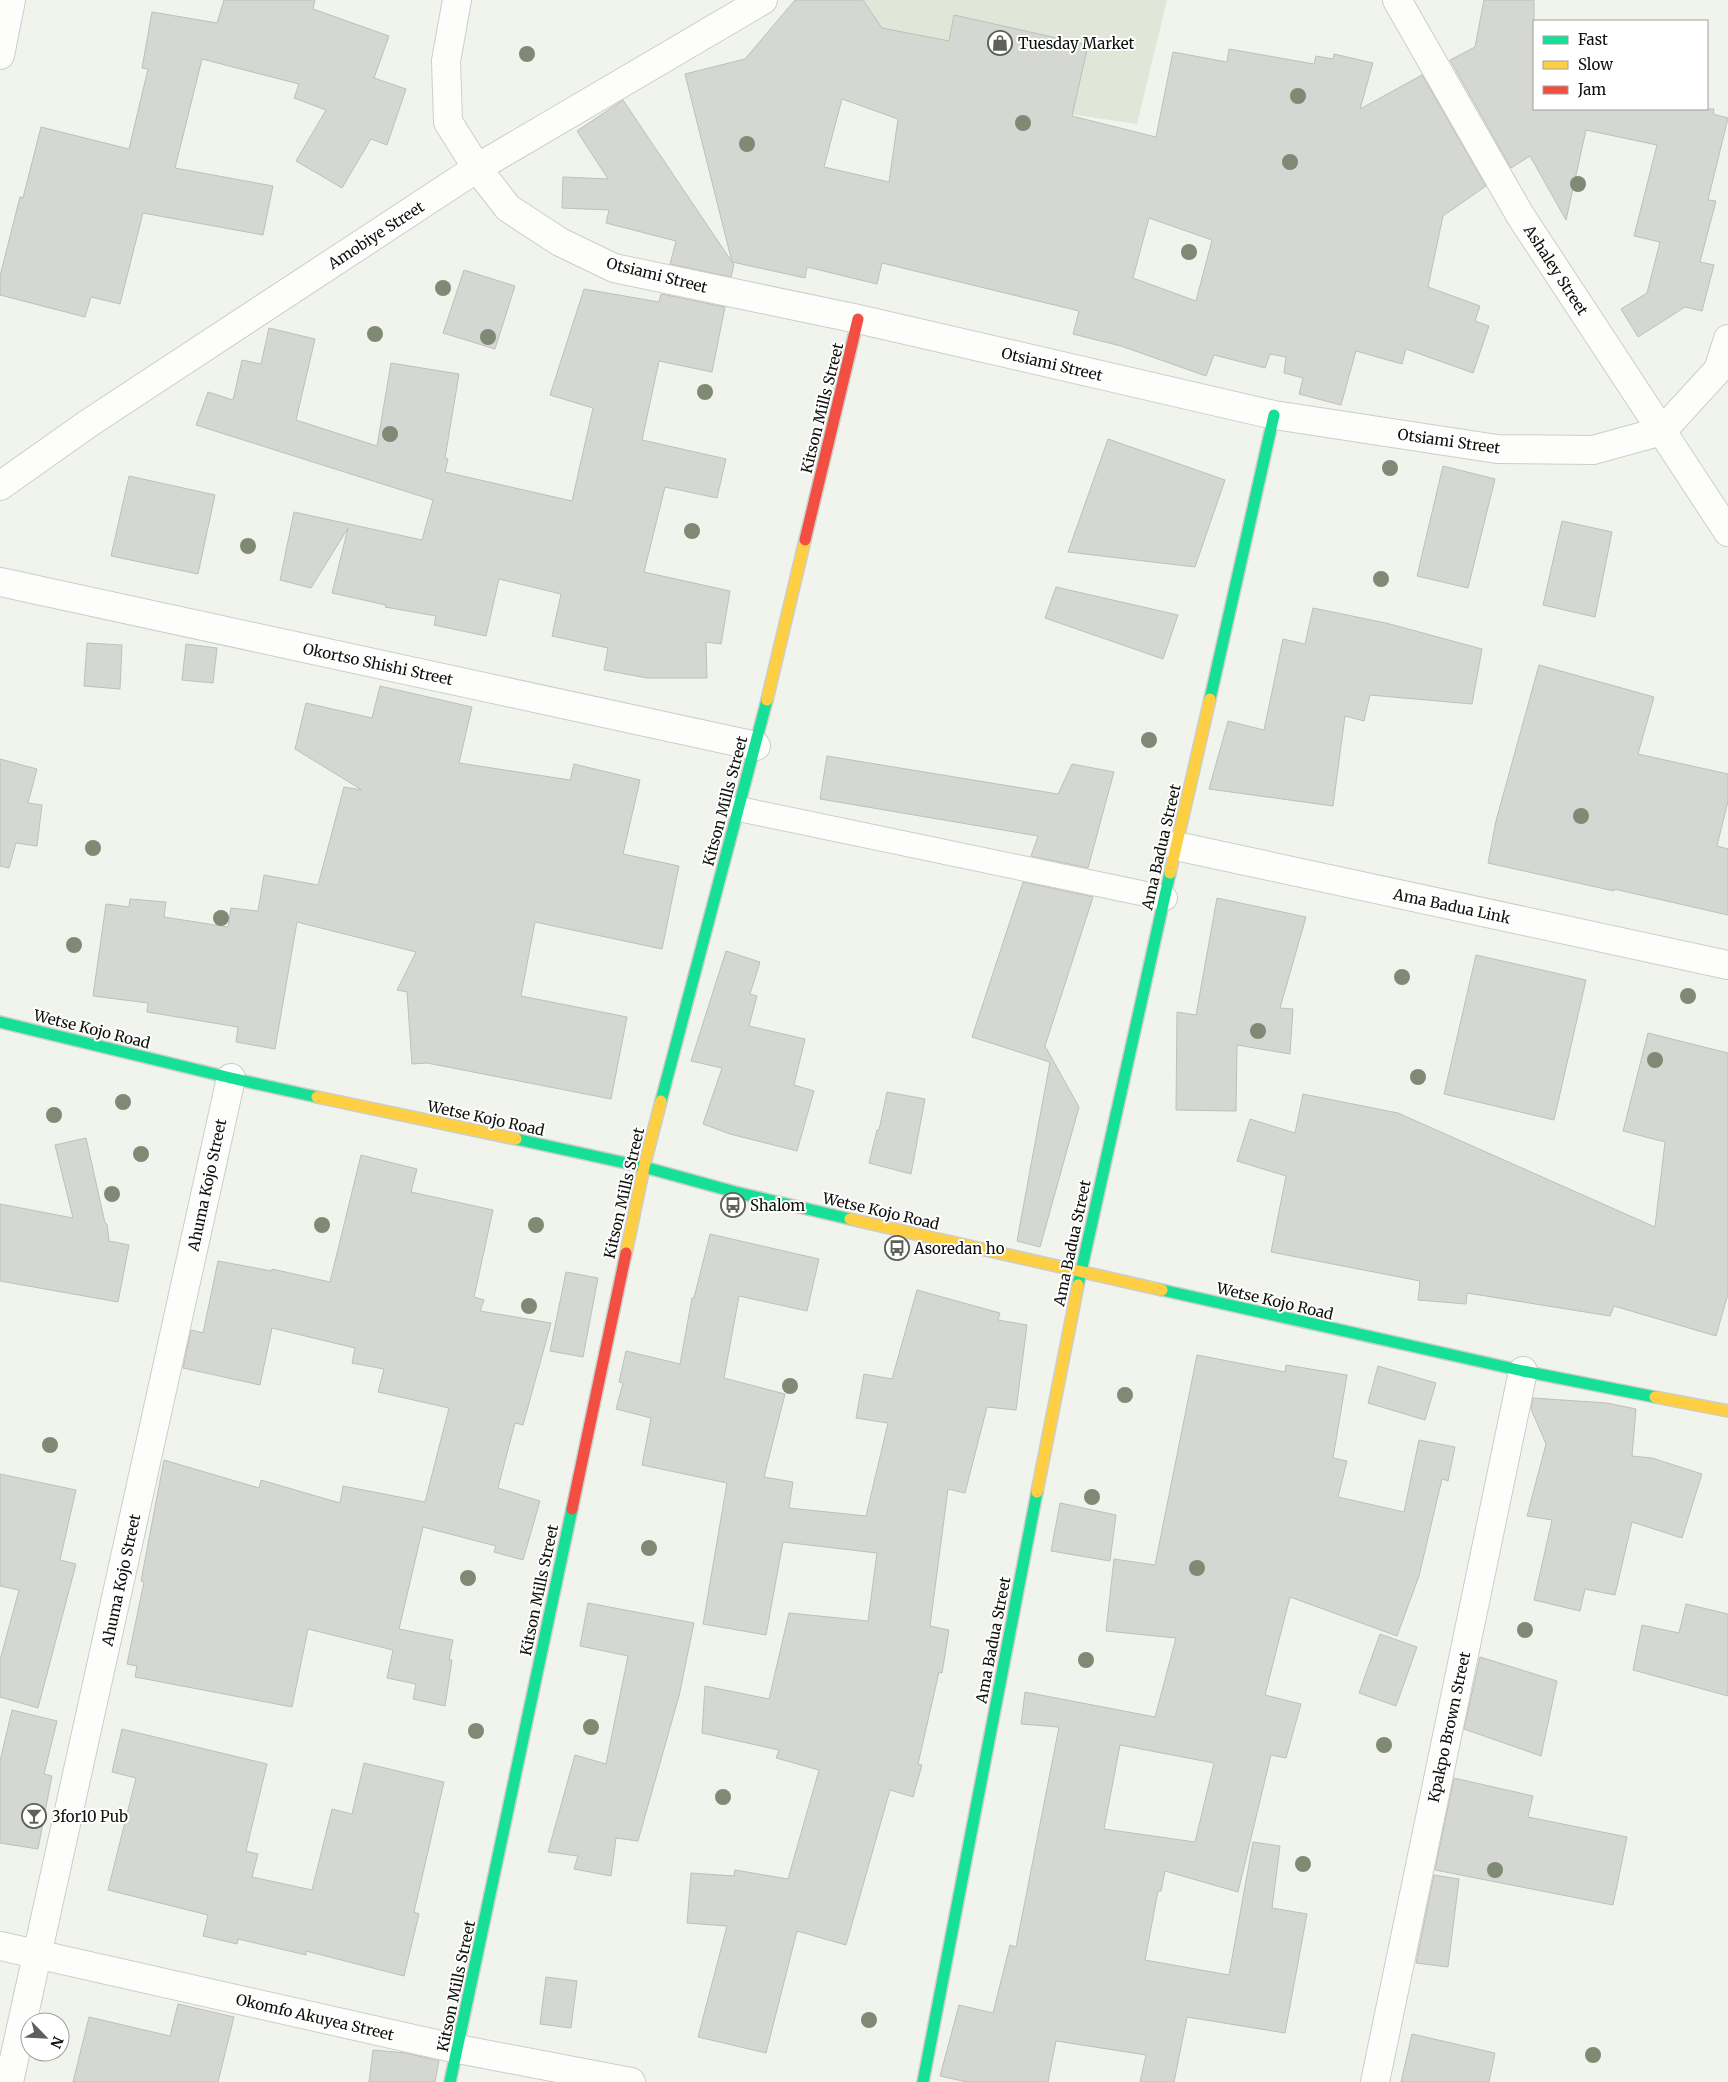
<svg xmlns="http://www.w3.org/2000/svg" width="1728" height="2082" viewBox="0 0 1728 2082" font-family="Merriweather,serif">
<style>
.built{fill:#e0e7d9}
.building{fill:#d4d7d2;stroke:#bdc0bb;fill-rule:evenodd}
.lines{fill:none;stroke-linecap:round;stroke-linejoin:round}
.lane-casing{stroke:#cbcfc9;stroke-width:26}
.street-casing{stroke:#cbcfc9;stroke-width:30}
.fast-casing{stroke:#cbcfc9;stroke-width:14}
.slow-casing{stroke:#cbcfc9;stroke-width:14}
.jam-casing{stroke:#cbcfc9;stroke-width:14}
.lane{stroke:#fdfdfc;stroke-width:24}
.street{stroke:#fdfdfc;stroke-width:28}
.fast{stroke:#16e098;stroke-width:11}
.slow{stroke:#ffcf43;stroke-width:11}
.jam{stroke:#f24e42;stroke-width:11}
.tree{fill:#7f8974}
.labels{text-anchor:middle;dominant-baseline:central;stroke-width:4;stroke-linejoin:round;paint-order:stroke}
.poi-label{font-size:15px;fill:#0e100c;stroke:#fff;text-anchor:start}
.street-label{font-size:15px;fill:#0e100c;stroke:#fff}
</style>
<rect width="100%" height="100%" fill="#f0f4ed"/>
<polygon class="built" points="808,0 1167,0 1137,124 878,86"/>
<g class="building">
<polygon points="224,0 315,0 313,9 389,36 374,78 406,89 387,145 371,139 342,188 296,161 326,110 294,98 299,84 202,59 175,168 273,186 263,235 143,213 120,304 91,297 85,317 0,295 0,276 20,197 23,198 41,127 129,149 148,69 142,68 152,12 217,23"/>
<path d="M795 0H863L882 28 949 41 954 15 1088 45 1072 116 1156 137 1173 52 1227 62 1229 49 1314 64 1316 56 1333 59 1334 54 1373 63 1360 109 1422 75 1486 186 1443 216 1428 287 1480 306 1475 321 1489 326 1473 373 1406 349 1402 364 1356 351 1341 405 1299 394 1303 378 1284 373 1286 357 1270 354 1265 368 1214 355 1206 376 1121 346 1073 334 1079 311 882 263 877 284 807 267 805 278 732 262 685 74 745 59ZM842 99 898 119 889 182 824 167ZM1149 218 1212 240 1196 301 1133 278Z"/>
<polygon points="1484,0 1534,0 1534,109 1714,109 1713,114 1728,118 1708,200 1716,201 1700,262 1714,265 1702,311 1685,307 1638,337 1621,309 1647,293 1660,242 1634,236 1657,145 1586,130 1566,220 1530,156 1511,168 1450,60 1475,47"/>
<polygon points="623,100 734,265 731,277 670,264 676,241 606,223 609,210 562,208 563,177 608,179 577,131"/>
<polygon points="464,270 515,286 495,349 443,333"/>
<polygon points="584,289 659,302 661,294 725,307 712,372 659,361 642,440 726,459 717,498 665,487 644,572 730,591 721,644 706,642 707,678 647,678 604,670 608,648 552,636 561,594 499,579 486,636 434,625 436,616 385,607 386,605 332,593 348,528 311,588 280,580 294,512 422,540 433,500 196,425 208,392 233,400 242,360 261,364 269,328 315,339 296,420 377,446 391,363 459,374 445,458 448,459 445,472 572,501 593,408 550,395"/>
<polygon points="1108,439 1225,480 1195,567 1068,552"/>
<polygon points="1443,466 1495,479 1468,588 1417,576"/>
<polygon points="129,476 215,495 198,574 111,556"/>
<polygon points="1562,521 1612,532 1595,617 1543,605"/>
<polygon points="1056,587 1178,615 1163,659 1045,618"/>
<polygon points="1313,608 1386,623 1482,649 1472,704 1370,695 1364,721 1345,716 1333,806 1209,789 1228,721 1264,730 1283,639 1305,644"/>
<polygon points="87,643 122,645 120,689 84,686"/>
<polygon points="186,644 217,648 213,683 182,680"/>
<polygon points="1539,665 1654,697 1638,754 1728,774 1728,801 1717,846 1728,849 1728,915 1614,889 1614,891 1488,863 1496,821"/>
<polygon points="380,686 472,707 459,763 570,780 574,764 640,780 623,854 679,866 662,949 535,922 521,996 627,1017 611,1099 427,1063 412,1064 407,992 397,990 416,952 297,922 275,1049 236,1042 238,1027 147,1012 148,1003 93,996 106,904 129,907 130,899 166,902 164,917 228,927 231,908 258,911 264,875 318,885 344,787 362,790 295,749 306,703 372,718"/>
<polygon points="827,756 1058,794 1072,764 1114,772 1088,868 1031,856 1038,836 820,799"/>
<polygon points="0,759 37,769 28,803 42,805 37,846 16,843 9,868 0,866"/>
<polygon points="1023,882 1093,897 1045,1046 1079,1107 1040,1247 1017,1241 1050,1062 972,1037"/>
<polygon points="1217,898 1306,917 1280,1008 1293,1009 1290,1054 1237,1045 1236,1111 1176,1110 1177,1012 1196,1015"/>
<polygon points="726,951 760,962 750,994 757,996 749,1026 805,1039 794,1085 814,1091 797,1151 730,1134 703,1124 722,1068 691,1061"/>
<polygon points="1476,955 1586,980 1554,1120 1444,1094"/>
<polygon points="1648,1033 1728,1053 1728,1294 1716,1336 1614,1306 1610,1316 1467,1293 1466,1304 1418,1300 1420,1281 1271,1252 1286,1176 1237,1161 1250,1119 1295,1133 1303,1094 1398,1113 1655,1227 1665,1142 1623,1131"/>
<polygon points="887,1092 925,1099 911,1174 869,1163 877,1130 879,1130"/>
<polygon points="86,1138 105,1223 107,1224 109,1241 129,1245 118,1302 0,1281 0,1204 73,1218 55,1145"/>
<polygon points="361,1155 417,1169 411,1192 493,1210 474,1297 484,1300 480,1311 551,1323 523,1425 515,1423 498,1488 540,1501 523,1560 494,1552 496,1546 423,1527 399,1629 453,1640 449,1660 452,1660 445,1706 413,1699 416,1684 387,1678 393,1650 308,1629 292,1707 135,1677 137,1666 127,1664 144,1582 141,1581 164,1460 259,1488 261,1480 340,1503 343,1486 425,1502 449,1408 378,1392 384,1369 352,1363 355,1348 272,1328 260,1385 183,1368 191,1330 203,1333 218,1261 272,1271 272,1269 330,1282"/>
<polygon points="710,1234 819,1259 807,1311 739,1296 724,1378 785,1394 764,1477 793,1482 789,1508 866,1516 888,1423 856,1418 864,1374 892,1379 917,1290 1000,1313 998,1320 1027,1325 1016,1410 987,1407 965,1493 948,1489 930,1626 949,1630 942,1673 939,1672 918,1764 922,1765 913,1797 890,1790 846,1945 797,1931 766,2053 698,2037 727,1926 687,1923 691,1873 734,1876 735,1870 788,1879 819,1770 776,1758 779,1750 702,1733 705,1686 769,1699 789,1613 868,1621 877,1553 783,1542 766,1635 703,1624 727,1483 642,1465 651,1418 616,1409 623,1383 619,1382 626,1351 680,1364 692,1298 694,1298"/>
<polygon points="566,1272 598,1278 583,1357 550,1351"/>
<path d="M1197 1355 1285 1372 1286 1365 1347 1375 1333 1458 1347 1461 1338 1497 1404 1512 1419 1440 1455 1447 1448 1481 1442 1479 1419 1576 1397 1636 1290 1597 1265 1695 1301 1704 1286 1758 1271 1755 1238 1892 1165 1871 1161 1891H1158L1145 1960 1229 1975 1253 1842 1280 1846 1272 1908 1307 1914 1285 2033 1187 2017 1174 2082H1140L1146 2055 1056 2041 1048 2082H967L940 2076 959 2005 993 2013 1010 1945 1016 1947 1059 1727 1021 1724 1025 1692 1155 1717 1176 1638 1106 1631 1114 1559 1155 1565ZM1120 1745 1214 1763 1195 1842 1104 1829Z"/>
<polygon points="1378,1366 1436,1383 1425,1420 1368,1403"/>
<polygon points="1533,1398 1607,1403 1636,1409 1632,1456 1652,1458 1702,1474 1682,1538 1632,1522 1615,1595 1585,1589 1580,1611 1534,1600 1552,1520 1527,1516 1546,1444 1531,1409"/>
<polygon points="0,1474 76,1490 60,1560 76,1564 38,1708 0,1697 0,1660 19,1590 0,1586"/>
<polygon points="1060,1503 1116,1515 1110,1561 1051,1551"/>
<polygon points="588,1603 694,1623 679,1696 638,1841 616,1838 611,1876 574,1869 578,1856 548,1852 575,1755 606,1764 628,1656 580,1646"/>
<polygon points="1686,1604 1728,1614 1728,1696 1633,1670 1642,1625 1679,1633"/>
<polygon points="1380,1634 1417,1647 1396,1706 1359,1693"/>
<polygon points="1480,1657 1557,1681 1541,1756 1464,1729"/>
<polygon points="12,1710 57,1721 44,1774 52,1776 38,1849 0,1843 0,1761"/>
<polygon points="122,1729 267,1764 246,1851 258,1854 252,1877 312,1890 332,1809 352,1814 364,1763 444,1782 414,1912 419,1914 404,1976 306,1951 306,1955 238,1939 237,1944 203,1936 208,1915 108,1890 136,1778 112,1772"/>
<polygon points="1454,1778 1533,1796 1528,1817 1627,1837 1613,1905 1435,1870"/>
<polygon points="1434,1875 1459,1879 1448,1967 1416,1963"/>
<polygon points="546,1977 577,1981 571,2028 540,2024"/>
<polygon points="178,2004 234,2017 218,2082 73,2082 89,2017 170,2036"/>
<polygon points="1412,2034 1495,2053 1489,2082 1401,2082"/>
<polygon points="373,2050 406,2053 439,2061 435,2082 369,2082"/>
</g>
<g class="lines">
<defs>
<polyline id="lane" points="739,809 1165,898"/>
<g id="street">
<polyline points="457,0 446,61 448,122 477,168 508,208 560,242 614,268 858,319 1274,415 1497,449 1593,450 1662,431 1718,370 1728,339"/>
<polyline points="1397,0 1520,215 1728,532"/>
<polyline points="0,55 11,0"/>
<polyline points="0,486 89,423 477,168 763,0"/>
<polyline points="0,582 756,746"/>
<polyline points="1176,846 1728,965"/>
<polyline points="0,1946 458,2049 631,2082"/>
<polyline points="9,2082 231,1078"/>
<polyline points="1375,2082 1523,1371"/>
</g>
<g id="fast">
<polyline points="1210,699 1274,415"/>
<polyline points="0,1022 231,1078 317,1097"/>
<polyline points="661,1101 767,700"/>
<polyline points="516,1139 644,1167 735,1192 850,1219"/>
<polyline points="1078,1285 1170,873"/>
<polyline points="1162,1290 1523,1371 1655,1397"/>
<polyline points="450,2082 572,1509"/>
<polyline points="923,2082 1037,1492"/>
</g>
<g id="slow">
<polyline points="767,700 805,540"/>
<polyline points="1170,873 1210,699"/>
<polyline points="317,1097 516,1139"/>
<polyline points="850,1219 1162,1290"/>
<polyline points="626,1253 644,1167 661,1101"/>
<polyline points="1655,1397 1728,1411"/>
<polyline points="1037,1492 1078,1285"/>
</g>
<g id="jam">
<polyline points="805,540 858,319"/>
<polyline points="572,1509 626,1253"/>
</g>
</defs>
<use href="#lane" class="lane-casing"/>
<use href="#street" class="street-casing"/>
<use href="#fast" class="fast-casing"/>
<use href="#slow" class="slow-casing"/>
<use href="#jam" class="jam-casing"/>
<use href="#lane" class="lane"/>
<use href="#street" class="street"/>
<use href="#fast" class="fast"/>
<use href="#slow" class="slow"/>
<use href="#jam" class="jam"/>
</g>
<g class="tree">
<circle cx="527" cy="54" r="8"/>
<circle cx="1298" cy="96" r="8"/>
<circle cx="1023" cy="123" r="8"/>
<circle cx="747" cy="144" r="8"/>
<circle cx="1290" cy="162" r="8"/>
<circle cx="1578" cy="184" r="8"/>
<circle cx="1189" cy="252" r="8"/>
<circle cx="443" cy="288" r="8"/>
<circle cx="375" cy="334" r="8"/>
<circle cx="488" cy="337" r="8"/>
<circle cx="705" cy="392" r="8"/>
<circle cx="390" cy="434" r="8"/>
<circle cx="1390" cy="468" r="8"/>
<circle cx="692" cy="531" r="8"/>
<circle cx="248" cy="546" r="8"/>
<circle cx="1381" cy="579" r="8"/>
<circle cx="1149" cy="740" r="8"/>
<circle cx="1581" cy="816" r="8"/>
<circle cx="93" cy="848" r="8"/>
<circle cx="221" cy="918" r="8"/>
<circle cx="74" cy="945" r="8"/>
<circle cx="1402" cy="977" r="8"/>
<circle cx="1688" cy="996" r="8"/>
<circle cx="1258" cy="1031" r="8"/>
<circle cx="1655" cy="1060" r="8"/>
<circle cx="1418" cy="1077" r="8"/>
<circle cx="123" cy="1102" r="8"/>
<circle cx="54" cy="1115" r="8"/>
<circle cx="141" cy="1154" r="8"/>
<circle cx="112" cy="1194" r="8"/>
<circle cx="322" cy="1225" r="8"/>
<circle cx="536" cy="1225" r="8"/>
<circle cx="529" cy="1306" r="8"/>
<circle cx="790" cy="1386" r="8"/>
<circle cx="1125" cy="1395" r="8"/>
<circle cx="50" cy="1445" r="8"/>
<circle cx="1092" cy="1497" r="8"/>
<circle cx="649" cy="1548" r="8"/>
<circle cx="1197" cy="1568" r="8"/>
<circle cx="468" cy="1578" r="8"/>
<circle cx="1525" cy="1630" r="8"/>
<circle cx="1086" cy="1660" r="8"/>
<circle cx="591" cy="1727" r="8"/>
<circle cx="476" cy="1731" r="8"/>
<circle cx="1384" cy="1745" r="8"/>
<circle cx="723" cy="1797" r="8"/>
<circle cx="1303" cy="1864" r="8"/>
<circle cx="1495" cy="1870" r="8"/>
<circle cx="869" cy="2020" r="8"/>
<circle cx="1593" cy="2055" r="8"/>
</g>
<defs>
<symbol id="shop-ring" viewBox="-11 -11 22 22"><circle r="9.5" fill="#fff" stroke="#5d605b" stroke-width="1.5"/><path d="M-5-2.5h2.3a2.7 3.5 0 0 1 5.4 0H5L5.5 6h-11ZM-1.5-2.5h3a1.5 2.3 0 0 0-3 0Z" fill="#5d605b"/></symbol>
<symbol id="bus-ring" viewBox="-11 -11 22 22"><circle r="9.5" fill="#fff" stroke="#5d605b" stroke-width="1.5"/><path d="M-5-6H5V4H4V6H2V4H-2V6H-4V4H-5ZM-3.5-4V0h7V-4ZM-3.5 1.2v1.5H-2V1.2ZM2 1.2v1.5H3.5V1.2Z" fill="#5d605b"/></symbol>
<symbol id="bar-ring" viewBox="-11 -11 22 22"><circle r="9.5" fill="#fff" stroke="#5d605b" stroke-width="1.5"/><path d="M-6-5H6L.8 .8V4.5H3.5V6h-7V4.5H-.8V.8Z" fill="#5d605b"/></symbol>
</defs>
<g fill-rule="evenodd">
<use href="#shop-ring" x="986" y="29" width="28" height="28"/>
<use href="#bus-ring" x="719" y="1191" width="28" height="28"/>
<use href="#bus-ring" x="883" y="1234" width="28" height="28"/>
<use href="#bar-ring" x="20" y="1802" width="28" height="28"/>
</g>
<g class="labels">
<g class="poi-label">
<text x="1018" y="43">Tuesday Market</text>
<text x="750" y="1205">Shalom</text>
<text x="914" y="1248">Asoredan ho</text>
<text x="52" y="1816">3for10 Pub</text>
</g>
<g class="street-label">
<text transform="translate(376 235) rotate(-33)">Amobiye Street</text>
<text transform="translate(1556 270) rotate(57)">Ashaley Street</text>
<text transform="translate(657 275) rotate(14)">Otsiami Street</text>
<text transform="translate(1052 364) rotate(13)">Otsiami Street</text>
<text transform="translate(822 408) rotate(-76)">Kitson Mills Street</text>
<text transform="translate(1449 441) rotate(8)">Otsiami Street</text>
<text transform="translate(378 664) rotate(12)">Okortso Shishi Street</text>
<text transform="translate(725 801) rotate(-75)">Kitson Mills Street</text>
<text transform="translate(1161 847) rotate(-77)">Ama Badua Street</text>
<text transform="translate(1452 906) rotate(12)">Ama Badua Link</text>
<text transform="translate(92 1029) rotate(14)">Wetse Kojo Road</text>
<text transform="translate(486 1118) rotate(12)">Wetse Kojo Road</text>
<text transform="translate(207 1185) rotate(-78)">Ahuma Kojo Street</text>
<text transform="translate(624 1193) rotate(-77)">Kitson Mills Street</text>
<text transform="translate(881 1211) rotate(13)">Wetse Kojo Road</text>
<text transform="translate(1072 1243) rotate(-78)">Ama Badua Street</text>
<text transform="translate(1275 1301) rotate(13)">Wetse Kojo Road</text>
<text transform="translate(121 1580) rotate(-78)">Ahuma Kojo Street</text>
<text transform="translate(539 1590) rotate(-78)">Kitson Mills Street</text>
<text transform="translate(993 1640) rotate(-79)">Ama Badua Street</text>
<text transform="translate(1449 1727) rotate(-78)">Kpakpo Brown Street</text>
<text transform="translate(456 1986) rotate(-78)">Kitson Mills Street</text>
<text transform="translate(315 2017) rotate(13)">Okomfo Akuyea Street</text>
</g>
</g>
<rect x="1533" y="20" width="175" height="90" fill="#ffffff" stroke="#9f9f9e"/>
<rect x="1543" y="36" width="25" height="8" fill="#16e098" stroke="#9f9f9e"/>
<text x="1578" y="45" font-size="15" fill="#0e100c">Fast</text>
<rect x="1543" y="61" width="25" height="8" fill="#ffcf43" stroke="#9f9f9e"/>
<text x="1578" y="70" font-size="15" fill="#0e100c">Slow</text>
<rect x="1543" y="86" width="25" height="8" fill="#f24e42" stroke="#9f9f9e"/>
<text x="1578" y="95" font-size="15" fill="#0e100c">Jam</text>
<g transform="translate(45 2037) rotate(114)"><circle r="24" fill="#ffffff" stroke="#9f9f9e"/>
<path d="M0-4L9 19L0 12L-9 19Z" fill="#5d605b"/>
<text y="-8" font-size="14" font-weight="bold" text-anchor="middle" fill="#0e100c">N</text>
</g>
</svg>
